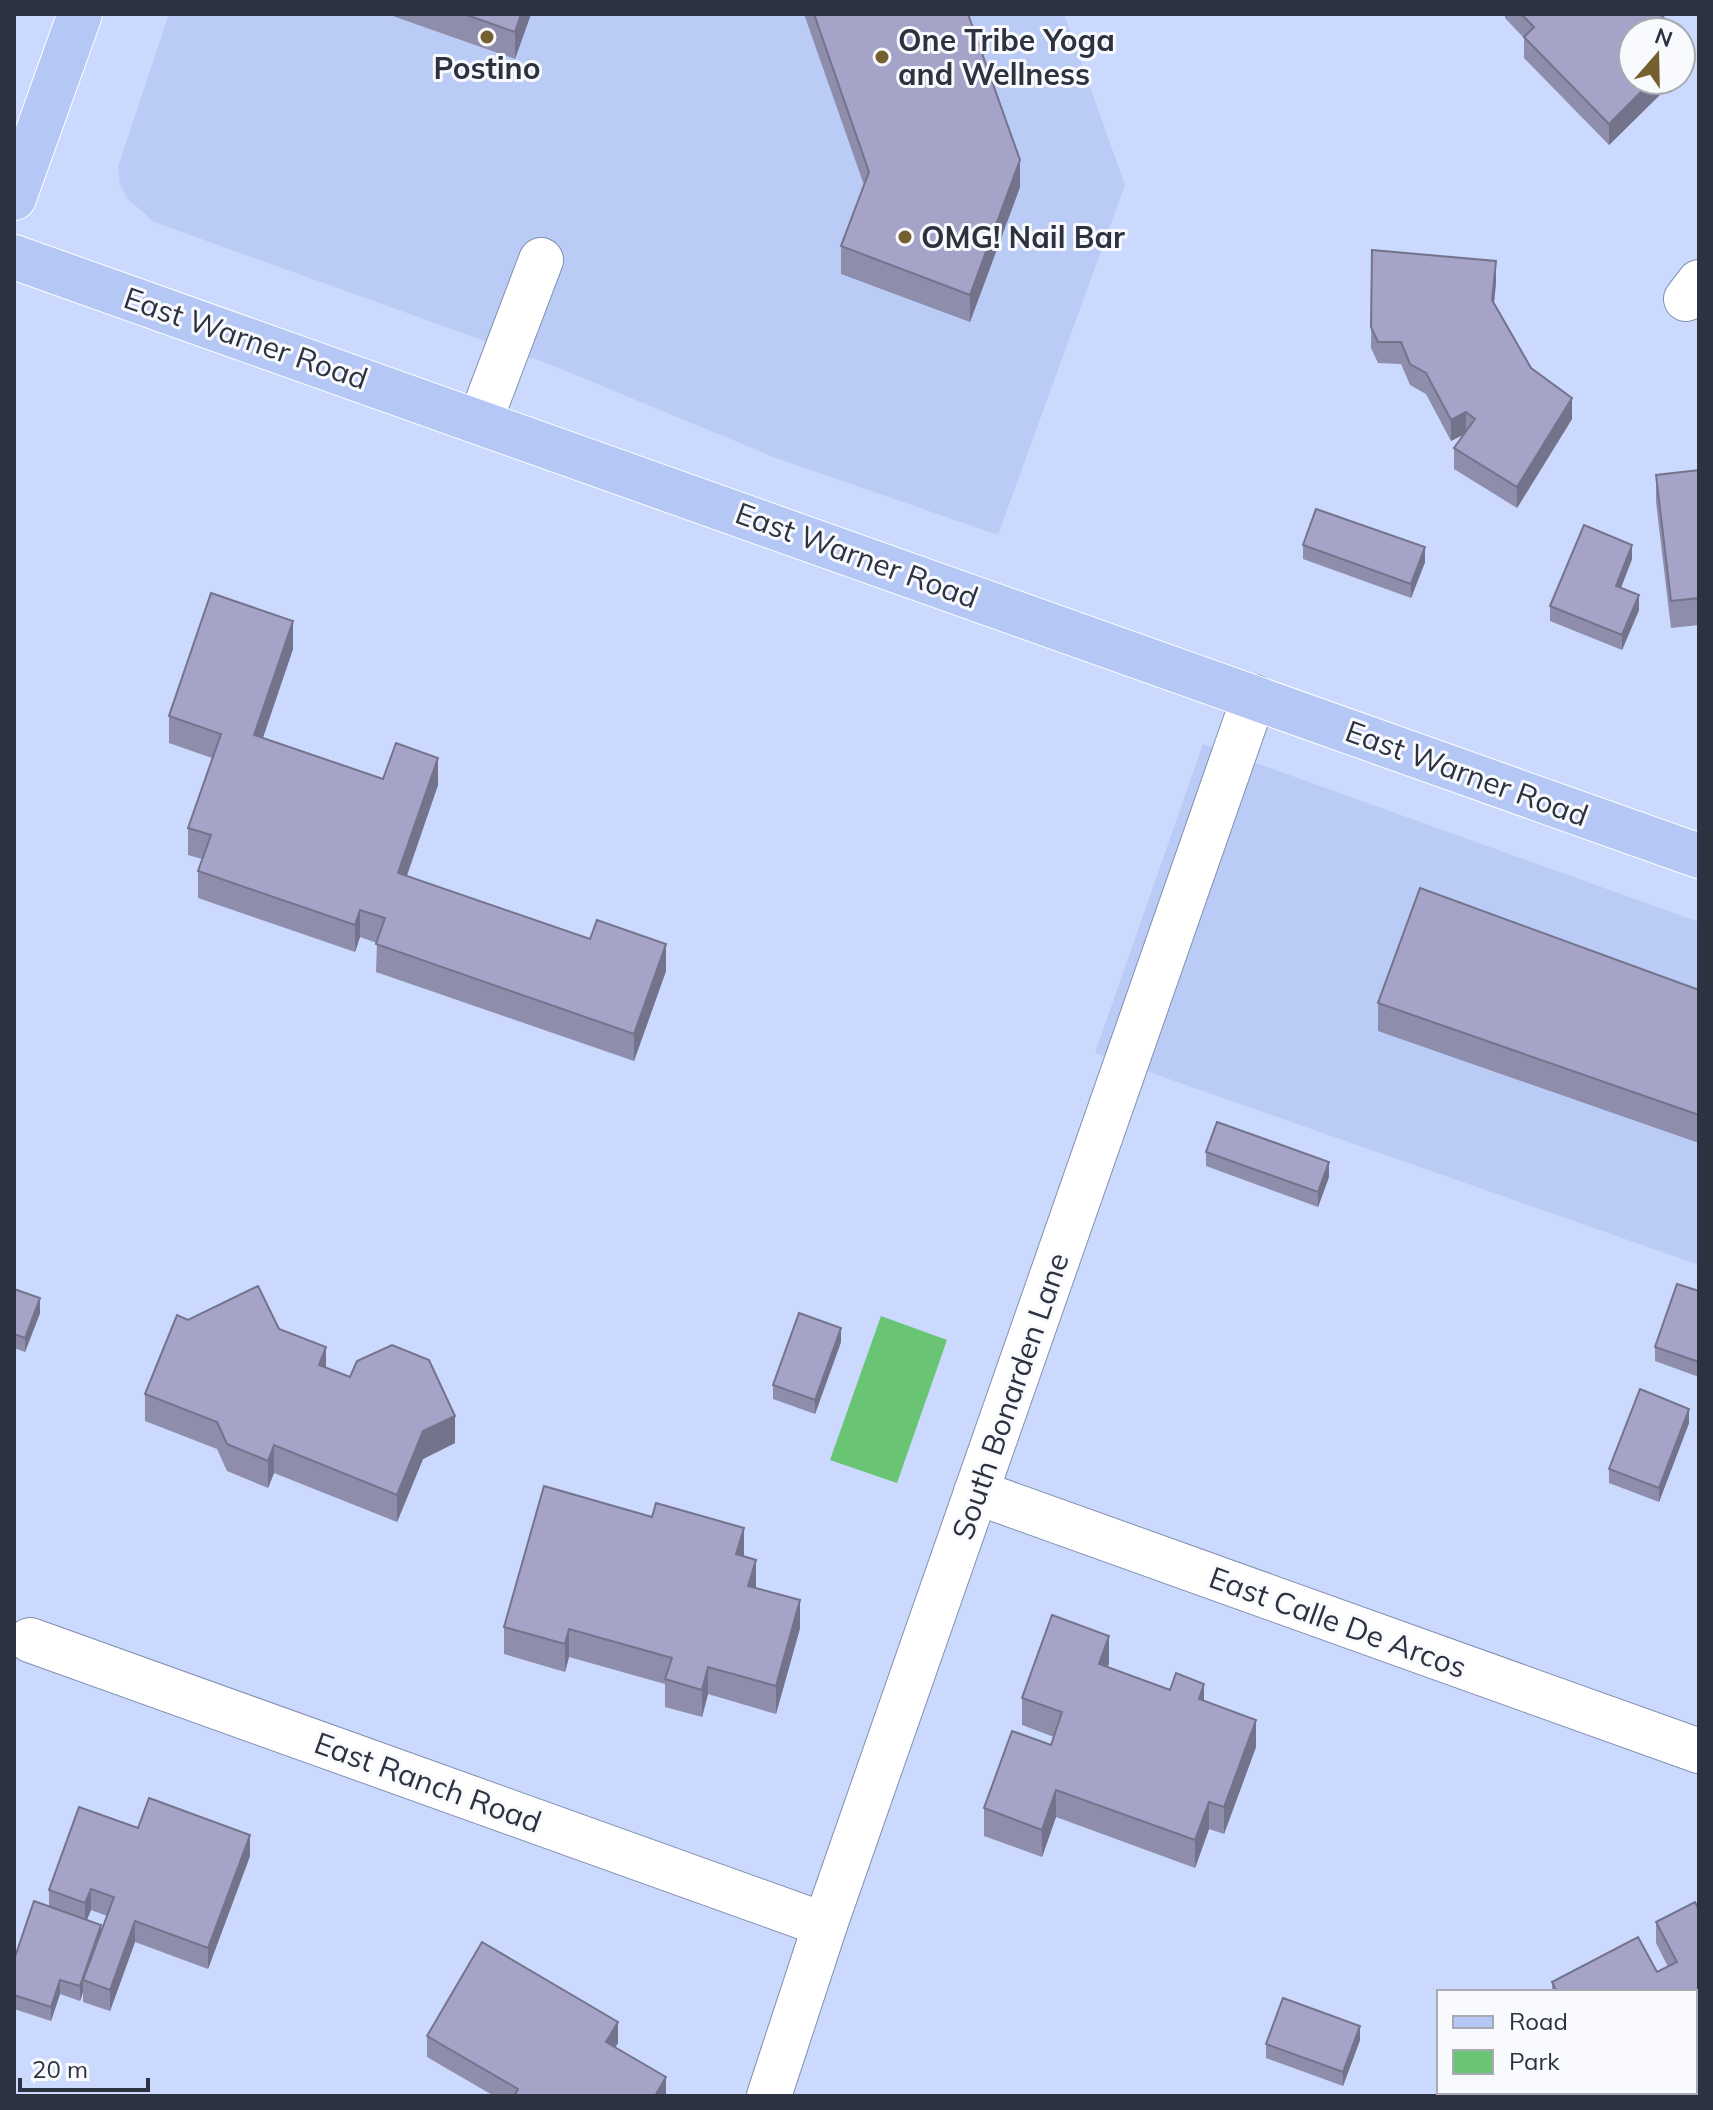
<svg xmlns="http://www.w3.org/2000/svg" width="1713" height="2110" viewBox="0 0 1713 2110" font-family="Mulish,sans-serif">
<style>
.built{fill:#baccf5}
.green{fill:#69c474}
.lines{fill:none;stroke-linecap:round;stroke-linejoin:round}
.minor-casing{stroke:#8290b1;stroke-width:46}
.major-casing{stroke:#fff;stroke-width:46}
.minor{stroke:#fff;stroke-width:44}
.major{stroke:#b5c7f5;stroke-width:44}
.wall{fill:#8e8dac;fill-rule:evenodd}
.shaded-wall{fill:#74738c}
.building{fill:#a5a4c8;stroke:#74738c;stroke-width:2}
.poi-dot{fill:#745f2e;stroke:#f9fafe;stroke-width:3}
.labels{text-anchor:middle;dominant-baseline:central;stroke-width:6;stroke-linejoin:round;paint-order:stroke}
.poi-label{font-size:30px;font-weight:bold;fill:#2c3240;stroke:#f9fafe;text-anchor:start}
.street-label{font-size:30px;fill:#2c3240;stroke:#f9fafe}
</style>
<rect width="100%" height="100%" fill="#cad9fd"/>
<g class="built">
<polygon points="169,14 1064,14 1125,185 998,535 776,458 549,364 154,222 128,199 120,185 118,167"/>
<polygon points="1203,744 1699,922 1699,1265 1095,1053"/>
</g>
<polygon class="green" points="881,1316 947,1340 897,1483 830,1460"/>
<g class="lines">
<defs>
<g id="minor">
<polyline points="1686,299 1699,282"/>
<polyline points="480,421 541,260"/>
<polyline points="976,1492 1699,1751"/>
<polyline points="30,1640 825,1925"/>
<polyline points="769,2096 825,1925 1254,697"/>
</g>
<g id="major">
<polyline points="14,198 80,14"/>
<polyline points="14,257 1699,856"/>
</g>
</defs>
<use href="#minor" class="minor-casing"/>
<use href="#major" class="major-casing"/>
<use href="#minor" class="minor"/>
<use href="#major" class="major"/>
</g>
<g class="wall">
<polygon points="387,14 531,14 515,59"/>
<polygon points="804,14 968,14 1020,187 970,322 841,274 841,246 864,185"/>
<polygon points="1505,14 1660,14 1633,80 1675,80 1609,145 1524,58 1524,38 1505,18"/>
<polygon points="1372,250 1496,282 1494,304 1531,368 1572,419 1517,508 1454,469 1454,448 1465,434 1451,441 1426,394 1410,385 1401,364 1378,363 1371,348"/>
<polygon points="1699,470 1699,625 1671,628 1656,502 1656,475"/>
<polygon points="1303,545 1425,562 1411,598 1303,559"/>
<polygon points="1632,559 1621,588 1639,610 1622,650 1550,621 1550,606"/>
<polygon points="293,649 263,738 383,779 438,785 407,876 666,971 634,1061 376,972 377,943 360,937 355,952 198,898 198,871 202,859 188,855 188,828 212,758 169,743 169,716"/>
<polygon points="1699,990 1699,1143 1378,1031 1378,1003"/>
<polygon points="1206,1152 1329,1177 1318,1207 1206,1166"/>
<polygon points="14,1289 40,1313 25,1352 14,1348"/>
<polygon points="1699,1291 1699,1377 1655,1361 1655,1347"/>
<polygon points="188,1320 279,1329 326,1367 455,1443 423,1459 397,1522 274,1473 268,1488 227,1471 217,1449 145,1421 145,1394"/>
<polygon points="841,1342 815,1414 773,1399 773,1385"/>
<polygon points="1689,1423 1659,1502 1609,1483 1609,1469"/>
<polygon points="743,1556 756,1588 800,1628 776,1714 708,1694 702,1717 665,1707 665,1684 569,1657 565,1672 504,1654 504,1627"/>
<polygon points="1109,1663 1108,1667 1204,1701 1256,1747 1224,1834 1209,1829 1195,1868 1056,1817 1042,1857 984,1836 984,1808 1051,1745 1054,1737 1022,1725 1022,1698"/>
<path d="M138 1828 250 1856 208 1969 135 1942 110 2011 83 2002V1992L80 2001 60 1994 51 2021 14 2009V1960L49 1906V1890ZM91 1910 107 1916 101 1931 87 1920Z"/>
<polygon points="1699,1910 1699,2096 1696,2096 1694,2092 1695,2092 1695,1992 1552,1992 1552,1982 1657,1972 1668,1967 1656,1943 1656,1922"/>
<polygon points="427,2036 618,2043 615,2047 666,2096 494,2096 427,2057"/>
<polygon points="1360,2040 1343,2086 1266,2058 1266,2044"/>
</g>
<g class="shaded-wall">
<polygon points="521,14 531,14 515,59 515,32"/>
<polygon points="1690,45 1690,66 1681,74 1681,53"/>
<polygon points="1653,80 1675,80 1609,145 1609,124"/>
<polygon points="1020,160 1020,187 970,322 970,295"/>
<polygon points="1496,261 1496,282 1492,322 1492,300"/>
<polygon points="1572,398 1572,419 1517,508 1517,487"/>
<polygon points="1466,412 1466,433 1451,441 1451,420"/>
<polygon points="1632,545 1632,559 1616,600 1616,586"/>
<polygon points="1425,547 1425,562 1411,598 1411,584"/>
<polygon points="1639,595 1639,610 1622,650 1622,635"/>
<polygon points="293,621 293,649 254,763 254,735"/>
<polygon points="438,758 438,785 398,900 398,873"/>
<polygon points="360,910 360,937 355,952 355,925"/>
<polygon points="666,944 666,971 634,1061 634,1034"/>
<polygon points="1329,1162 1329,1177 1318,1207 1318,1192"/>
<polygon points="40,1298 40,1313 25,1352 25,1338"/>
<polygon points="841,1328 841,1342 815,1414 815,1400"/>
<polygon points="326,1347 326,1375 319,1365"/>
<polygon points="1689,1409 1689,1423 1659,1502 1659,1488"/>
<polygon points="455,1416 455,1443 423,1459 397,1522 397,1495 423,1431"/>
<polygon points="274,1445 274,1473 268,1488 268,1461"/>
<polygon points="744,1528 744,1556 736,1582 736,1554"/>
<polygon points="756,1560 756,1587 748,1613 748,1586"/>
<polygon points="800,1600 800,1628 776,1714 776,1686"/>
<polygon points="569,1629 569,1657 565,1672 565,1644"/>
<polygon points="1109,1636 1109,1663 1099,1692 1099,1664"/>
<polygon points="708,1667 708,1694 702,1717 702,1690"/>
<polygon points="1204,1684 1204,1711 1199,1699"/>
<polygon points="1256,1720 1256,1747 1224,1834 1224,1807"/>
<polygon points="1056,1790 1056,1817 1042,1857 1042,1830"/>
<polygon points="1209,1802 1209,1829 1195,1868 1195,1840"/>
<polygon points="250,1835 250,1856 208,1969 208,1948"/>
<polygon points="91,1889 91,1910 85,1924 85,1903"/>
<polygon points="135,1921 135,1942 110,2011 110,1990"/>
<polygon points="101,1925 101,1939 83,1980 83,1992 80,2001 80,1986"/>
<polygon points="60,1980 60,1994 51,2021 51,2007"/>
<polygon points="618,2022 618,2043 606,2063 606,2042"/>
<polygon points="1360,2026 1360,2040 1343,2086 1343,2072"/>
<polygon points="666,2077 666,2096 655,2096"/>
<polygon points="1629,2092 1651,2092 1643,2096 1629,2096"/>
</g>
<g class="building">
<polygon points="464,14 521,14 515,32"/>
<polygon points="814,14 968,14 1020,160 970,295 841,246 869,172"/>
<polygon points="1521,14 1660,14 1678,32 1633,32 1633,80 1653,80 1609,124 1524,37 1534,27"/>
<polygon points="1681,36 1690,45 1681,53"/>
<polygon points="1372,250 1496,261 1492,300 1531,368 1572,398 1517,487 1454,448 1475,419 1466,412 1451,420 1426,373 1410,364 1401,342 1378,342 1371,327"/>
<polygon points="1699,470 1699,598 1671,601 1656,475"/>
<polygon points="1316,509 1425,547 1411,584 1303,545"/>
<polygon points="1584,525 1632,545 1616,586 1639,595 1622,635 1550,606"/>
<polygon points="211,593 293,621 254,735 383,779 396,743 438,758 398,873 590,939 597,920 666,944 634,1034 376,944 385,918 360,910 355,925 198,871 211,835 188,828 221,734 169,716"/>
<polygon points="1420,888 1699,990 1699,1115 1378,1003"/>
<polygon points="1217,1122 1329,1162 1318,1192 1206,1152"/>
<polygon points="1677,1284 1699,1291 1699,1362 1655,1347"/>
<polygon points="258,1286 279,1329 326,1347 319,1365 350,1377 357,1361 392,1345 429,1360 455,1416 423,1431 397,1495 274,1445 268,1461 227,1444 217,1422 145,1394 177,1315 188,1320"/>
<polygon points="14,1289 40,1298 25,1338 14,1334"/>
<polygon points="799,1313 841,1328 815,1400 773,1385"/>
<polygon points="1640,1389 1689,1409 1659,1488 1609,1469"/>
<polygon points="544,1486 652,1517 656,1503 744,1528 736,1554 756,1560 748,1586 800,1600 776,1686 708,1667 702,1690 665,1679 672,1658 569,1629 565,1644 504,1627"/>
<polygon points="1052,1615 1109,1636 1099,1664 1170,1690 1176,1673 1204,1684 1199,1699 1256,1720 1224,1807 1209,1802 1195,1840 1056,1790 1042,1830 984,1808 1012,1731 1051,1745 1062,1712 1022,1698"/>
<polygon points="149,1798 250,1835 208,1948 135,1921 110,1990 83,1980 114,1897 91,1889 85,1903 49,1890 79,1807 138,1828"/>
<polygon points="34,1901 101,1925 80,1986 60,1980 51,2007 14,1995 14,1960"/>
<polygon points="1695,1902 1699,1910 1699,2081 1695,2073 1695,1992 1557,1992 1552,1982 1638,1937 1657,1972 1677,1962 1656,1922"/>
<polygon points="482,1942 618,2022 606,2042 666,2077 655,2096 514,2096 518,2089 427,2036"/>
<polygon points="1283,1998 1360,2026 1343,2072 1266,2044"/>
</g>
<g class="poi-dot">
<circle cx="487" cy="37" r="8"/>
<circle cx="882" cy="57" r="8"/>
<circle cx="905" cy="237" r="8"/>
</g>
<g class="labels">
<g class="poi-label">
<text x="898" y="40">One Tribe Yoga<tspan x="898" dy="34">and Wellness</tspan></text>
<text x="487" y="68" text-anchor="middle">Postino</text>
<text x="921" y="237">OMG! Nail Bar</text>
</g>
<g class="street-label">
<text transform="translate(246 338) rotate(19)">East Warner Road</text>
<text transform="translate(857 555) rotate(20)">East Warner Road</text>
<text transform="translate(1467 773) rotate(20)">East Warner Road</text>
<text transform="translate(1010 1396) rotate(-71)">South Bonarden Lane</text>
<text transform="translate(1338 1622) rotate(20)">East Calle De Arcos</text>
<text transform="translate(428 1782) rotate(20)">East Ranch Road</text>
</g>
</g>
<rect width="1713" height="2110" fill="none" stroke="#2c3240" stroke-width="32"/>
<rect x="1437" y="1990" width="260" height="104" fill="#f9fafe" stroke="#a7aab2" stroke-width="2"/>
<rect x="1453" y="2016" width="40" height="12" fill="#b5c7f5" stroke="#a7aab2" stroke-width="2"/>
<text x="1509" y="2030" font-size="24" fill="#2c3240">Road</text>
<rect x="1453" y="2050" width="40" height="24" fill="#69c474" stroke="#a7aab2" stroke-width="2"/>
<text x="1509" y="2070" font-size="24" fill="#2c3240">Park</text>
<g transform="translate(1657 56) rotate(20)"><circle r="38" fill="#f9fafe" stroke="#a7aab2" stroke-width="2"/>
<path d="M0-6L14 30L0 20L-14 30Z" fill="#745f2e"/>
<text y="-12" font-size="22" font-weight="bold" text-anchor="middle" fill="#2c3240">N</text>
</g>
<path d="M20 2078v12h128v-12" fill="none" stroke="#2c3240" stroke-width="4"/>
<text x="32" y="2078" font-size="24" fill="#2c3240" stroke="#f9fafe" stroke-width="6" paint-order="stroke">20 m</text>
</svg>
